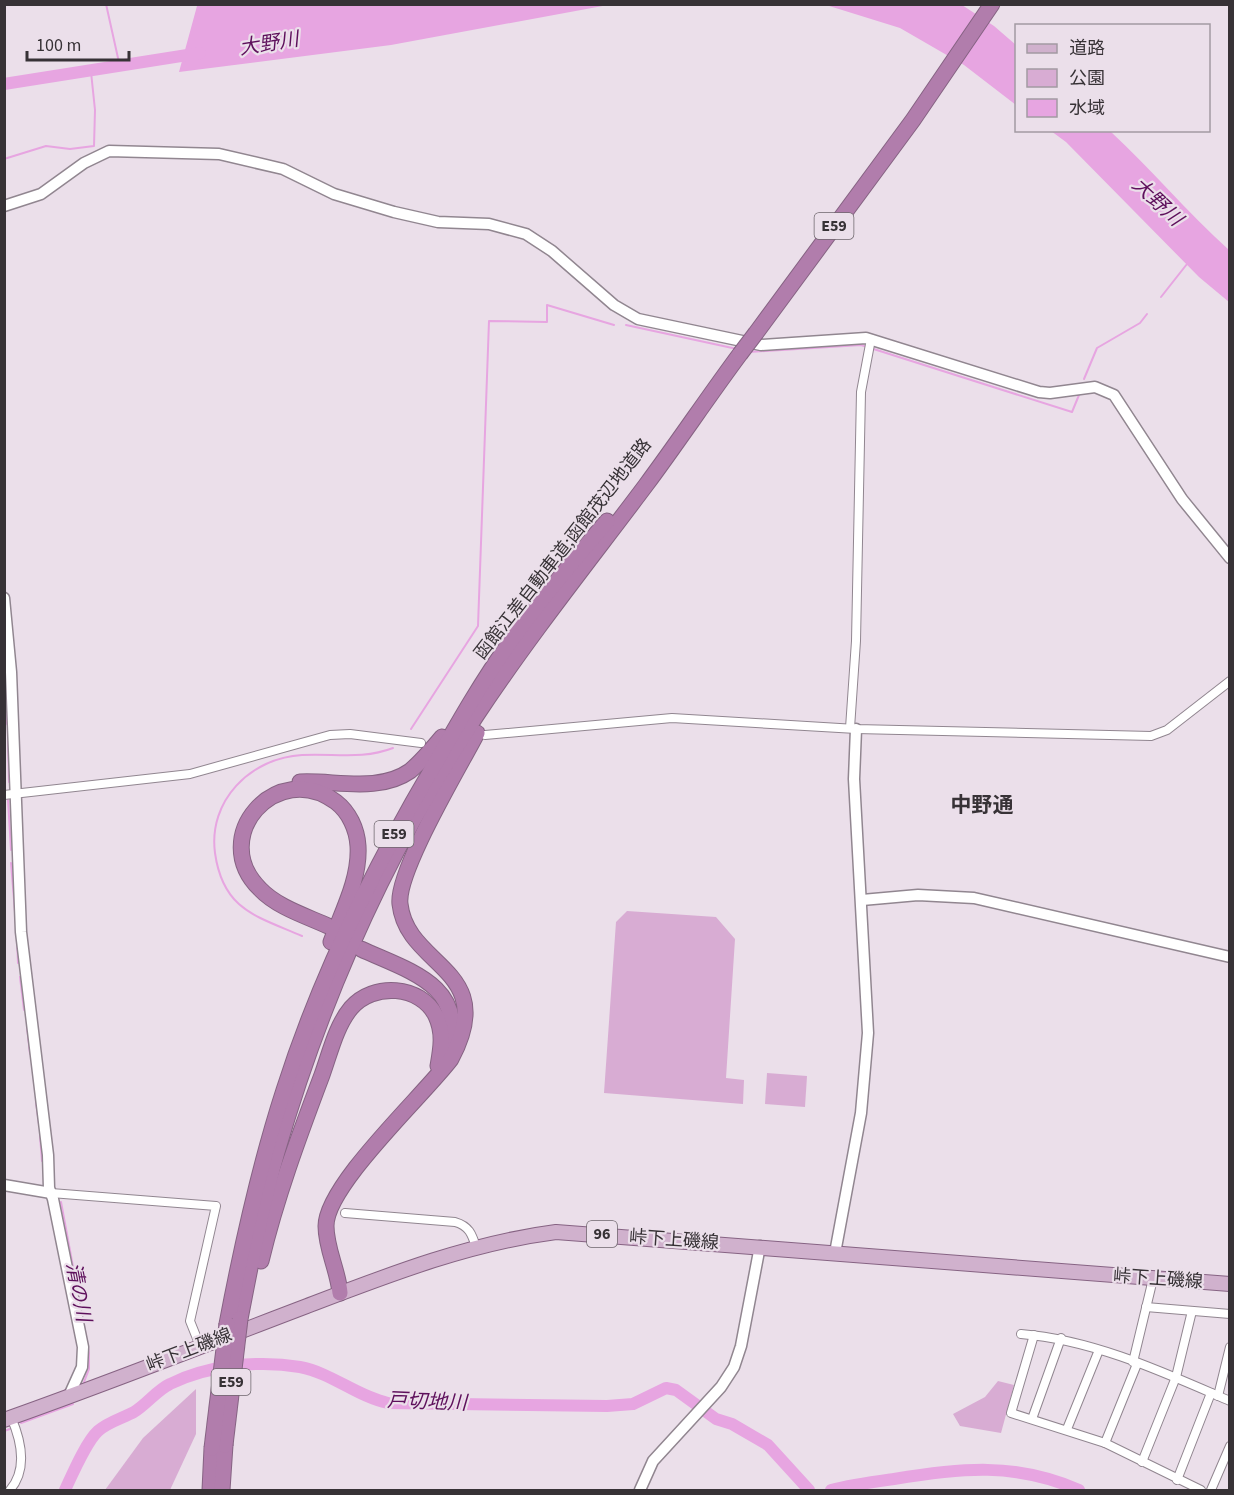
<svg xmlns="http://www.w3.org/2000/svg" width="1234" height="1495" viewBox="0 0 1234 1495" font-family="'Source Sans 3','Noto Sans JP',sans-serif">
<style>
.green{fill:#d8acd3}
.water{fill:#e7a5e1}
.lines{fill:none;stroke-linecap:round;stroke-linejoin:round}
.stream{stroke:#e7a5e1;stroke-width:2}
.river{stroke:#e7a5e1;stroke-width:12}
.minor-casing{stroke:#918690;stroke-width:10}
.tertiary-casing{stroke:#918690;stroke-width:13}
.primary-casing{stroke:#866383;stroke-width:16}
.motorway-casing{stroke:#866383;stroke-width:17}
.minor{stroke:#fff;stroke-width:8}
.tertiary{stroke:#fff;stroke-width:10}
.primary{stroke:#d0b1cd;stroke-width:14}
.motorway{stroke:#b17dac;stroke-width:15}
.motorway-bridge-casing{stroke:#866383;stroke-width:17;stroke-linecap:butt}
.motorway-bridge{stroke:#b17dac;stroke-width:15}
.labels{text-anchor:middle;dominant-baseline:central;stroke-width:4.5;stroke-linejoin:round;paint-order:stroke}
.shield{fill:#ebdfea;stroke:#6d666c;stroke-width:1.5}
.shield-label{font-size:16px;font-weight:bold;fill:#373236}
.street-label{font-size:18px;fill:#373236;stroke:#ebdfea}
.water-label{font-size:20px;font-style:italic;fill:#5e105c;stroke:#ebdfea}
.quarter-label{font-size:21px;font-weight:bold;fill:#373236;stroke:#ebdfea}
</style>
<rect width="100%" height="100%" fill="#ebdfea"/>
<g class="green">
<polygon points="627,911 716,917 735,939 726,1078 744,1080 743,1104 604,1093 616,922"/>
<polygon points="767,1073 807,1076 805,1107 765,1104"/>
<polygon points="998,1381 1014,1385 1001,1433 960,1426 953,1414 985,1397"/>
<polygon points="196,1389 196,1434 170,1490 105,1490 143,1438"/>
</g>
<g class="water">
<polygon points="259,5 608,4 608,5 391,45 179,72 197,6"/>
<polygon points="826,5 962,5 994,26 1016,45 1016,105 964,65 900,28"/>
<path d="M1051 131H1110C1151 169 1187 212 1229 250V302L1199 277 1066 142Z"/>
</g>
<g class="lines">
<g class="stream">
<polyline points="106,4 120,67"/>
<polyline points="4,159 46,146 70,149 94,146 95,110 91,72"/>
<polyline points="1161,297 1187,264"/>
<polyline points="626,325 737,349"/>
<polyline points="749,352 861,345 1072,412 1079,395"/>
<polyline points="1084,379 1097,348 1140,323 1147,314"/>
<polyline points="6,680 7,724"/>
<polyline points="411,729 478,626 489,321 547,322 547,305 614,325"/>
<polyline points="8,741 9,782"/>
<polyline points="8,800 11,850"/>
<polyline points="11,863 16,924"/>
<path d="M302 936C256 916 223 910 215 853 208 801 250 758 302 755 333 753 362 760 393 748"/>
<polyline points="17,939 18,963"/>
<polyline points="20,977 24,1010"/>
<polyline points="27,1027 30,1054"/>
<polyline points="36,1102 39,1124"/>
<polyline points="40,1136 42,1161"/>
<polyline points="61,1202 89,1353 89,1369 84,1382"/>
<polyline points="21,1423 73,1404"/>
<polyline points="4,1431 10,1429"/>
</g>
<g class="river">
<polyline points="4,84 200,53"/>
<path d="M65 1490C72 1475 86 1442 98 1431 108 1422 123 1418 134 1412 147 1404 157 1390 170 1384 208 1365 259 1360 300 1367 332 1373 356 1396 388 1403L607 1406 633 1404 666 1388 676 1390 716 1419 732 1424 768 1445 809 1490"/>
<path d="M831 1490C851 1485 873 1482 894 1479 961 1468 1015 1462 1079 1490"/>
</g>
<defs>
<g id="minor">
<polyline points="850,728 856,641 861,392 871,339"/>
<polyline points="485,735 672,718 856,729 1151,736 1167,730 1230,681"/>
<polyline points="4,795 190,774 330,735 350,734 421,743"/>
<polyline points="51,1193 216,1206 190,1321 200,1346"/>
<path d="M345 1213 455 1222C469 1226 472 1234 476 1247"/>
<polyline points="1146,1307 1230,1314"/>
<path d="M1021 1334C1094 1340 1163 1372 1230 1401"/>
<polyline points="1034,1335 1011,1413 1105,1443 1201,1490"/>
<polyline points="1133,1362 1153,1279"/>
<polyline points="1218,1396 1230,1347"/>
<polyline points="1032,1419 1061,1338"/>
<polyline points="1067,1429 1099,1350"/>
<polyline points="1105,1443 1137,1364"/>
<polyline points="1142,1462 1176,1377 1192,1311"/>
<polyline points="1177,1480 1211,1393"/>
<path d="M10 1490C28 1469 21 1440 11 1417"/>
<polyline points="1211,1490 1230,1446"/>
</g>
<g id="tertiary">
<polyline points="4,206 41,194 84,163 109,151 219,154 283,169 334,194 394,212 438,222 489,224 526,234 552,251 614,305 638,319 761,345 866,338 1039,392 1050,393 1095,387 1114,395 1182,499 1230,558"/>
<polyline points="4,598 11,672 21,932 48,1155 49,1188 53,1199 83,1347 82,1367 68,1398"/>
<polyline points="862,900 918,895 974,898 1230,957"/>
<polyline points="4,1185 51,1193"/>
<polyline points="835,1253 861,1113 868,1033 854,779 856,729"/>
<polyline points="640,1490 653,1461 721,1387 734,1367 741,1346 760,1246"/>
</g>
<path id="primary" d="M4 1420C106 1384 207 1344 307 1306 388 1275 470 1243 556 1232L1230 1284"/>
<g id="motorway">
<polyline points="756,333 913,120 992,4"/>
<path d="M300 782C334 780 379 793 410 771 422 761 432 749 442 737"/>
<path d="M328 926C306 916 277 907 260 889 207 837 277 758 336 802 349 812 357 829 358 846 360 879 342 912 331 942"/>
<path d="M361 949C406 970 468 985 448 1049"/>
<path d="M261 1261C276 1198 299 1136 322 1075 330 1053 336 1026 351 1008 373 982 421 985 436 1016 444 1033 441 1049 438 1066"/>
<path d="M340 1293C338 1270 326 1249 326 1226 326 1185 423 1096 451 1059 500 968 407 968 400 904 396 872 460 766 477 733"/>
<path d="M240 1319C251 1263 261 1207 277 1152 321 999 388 850 476 716 529 636 589 561 646 485 678 442 708 397 740 354"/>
<path d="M227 1324C242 1245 259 1167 284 1090 320 977 372 871 432 769 456 727 480 684 508 645 538 602 573 561 607 521"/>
<polyline points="210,1490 212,1448"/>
<polyline points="222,1490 225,1445"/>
</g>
</defs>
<use href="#minor" class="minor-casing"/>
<use href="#tertiary" class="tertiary-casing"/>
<use href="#primary" class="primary-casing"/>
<use href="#motorway" class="motorway-casing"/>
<use href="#minor" class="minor"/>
<use href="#tertiary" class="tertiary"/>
<use href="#primary" class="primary"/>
<use href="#motorway" class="motorway"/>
<defs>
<g id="motorway-bridge">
<polyline points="740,354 756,333"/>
<polyline points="225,1445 240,1319"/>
<polyline points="212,1448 227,1324"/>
</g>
</defs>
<use href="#motorway-bridge" class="motorway-bridge-casing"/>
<use href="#motorway-bridge" class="motorway-bridge"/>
</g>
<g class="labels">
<g class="shield">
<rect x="814.5" y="213" width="39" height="26" rx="4.5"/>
<rect x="374.5" y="821" width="39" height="26" rx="4.5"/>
<rect x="587" y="1221" width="30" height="26" rx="4.5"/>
<rect x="211.5" y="1369" width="39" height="26" rx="4.5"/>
</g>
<g class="shield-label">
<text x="834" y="226">E59</text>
<text x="394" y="834">E59</text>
<text x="602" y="1234">96</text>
<text x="231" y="1382">E59</text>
</g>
<g class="street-label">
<text transform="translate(563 549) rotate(-52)">函館江差自動車道;函館茂辺地道路</text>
<text transform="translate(674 1240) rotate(4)">峠下上磯線</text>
<text transform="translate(1158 1279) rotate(4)">峠下上磯線</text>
<text transform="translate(189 1350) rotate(-21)">峠下上磯線</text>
</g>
<g class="water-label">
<text transform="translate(269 44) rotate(-9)">大野川</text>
<text transform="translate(1157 202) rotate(43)">大野川</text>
<text transform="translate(78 1292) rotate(79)">清の川</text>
<text transform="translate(427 1402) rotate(2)">戸切地川</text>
</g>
<g class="quarter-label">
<text x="982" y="805">中野通</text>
</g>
</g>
<rect width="1234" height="1495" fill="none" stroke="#373236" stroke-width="12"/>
<rect x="1015" y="24" width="195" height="108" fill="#ebdfea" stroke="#a39aa2" stroke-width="1.5"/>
<rect x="1027" y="44" width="30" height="9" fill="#d0b1cd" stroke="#a39aa2" stroke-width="1.5"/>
<text x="1069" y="54" font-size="18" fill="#373236">道路</text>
<rect x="1027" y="69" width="30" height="18" fill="#d8acd3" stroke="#a39aa2" stroke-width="1.5"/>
<text x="1069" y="84" font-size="18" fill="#373236">公園</text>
<rect x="1027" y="99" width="30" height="18" fill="#e7a5e1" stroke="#a39aa2" stroke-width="1.5"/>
<text x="1069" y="114" font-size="18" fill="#373236">水域</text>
<path d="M27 51v9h102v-9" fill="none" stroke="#373236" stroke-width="3"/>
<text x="36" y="51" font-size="18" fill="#373236" stroke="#ebdfea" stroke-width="4.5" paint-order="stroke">100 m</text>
</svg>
